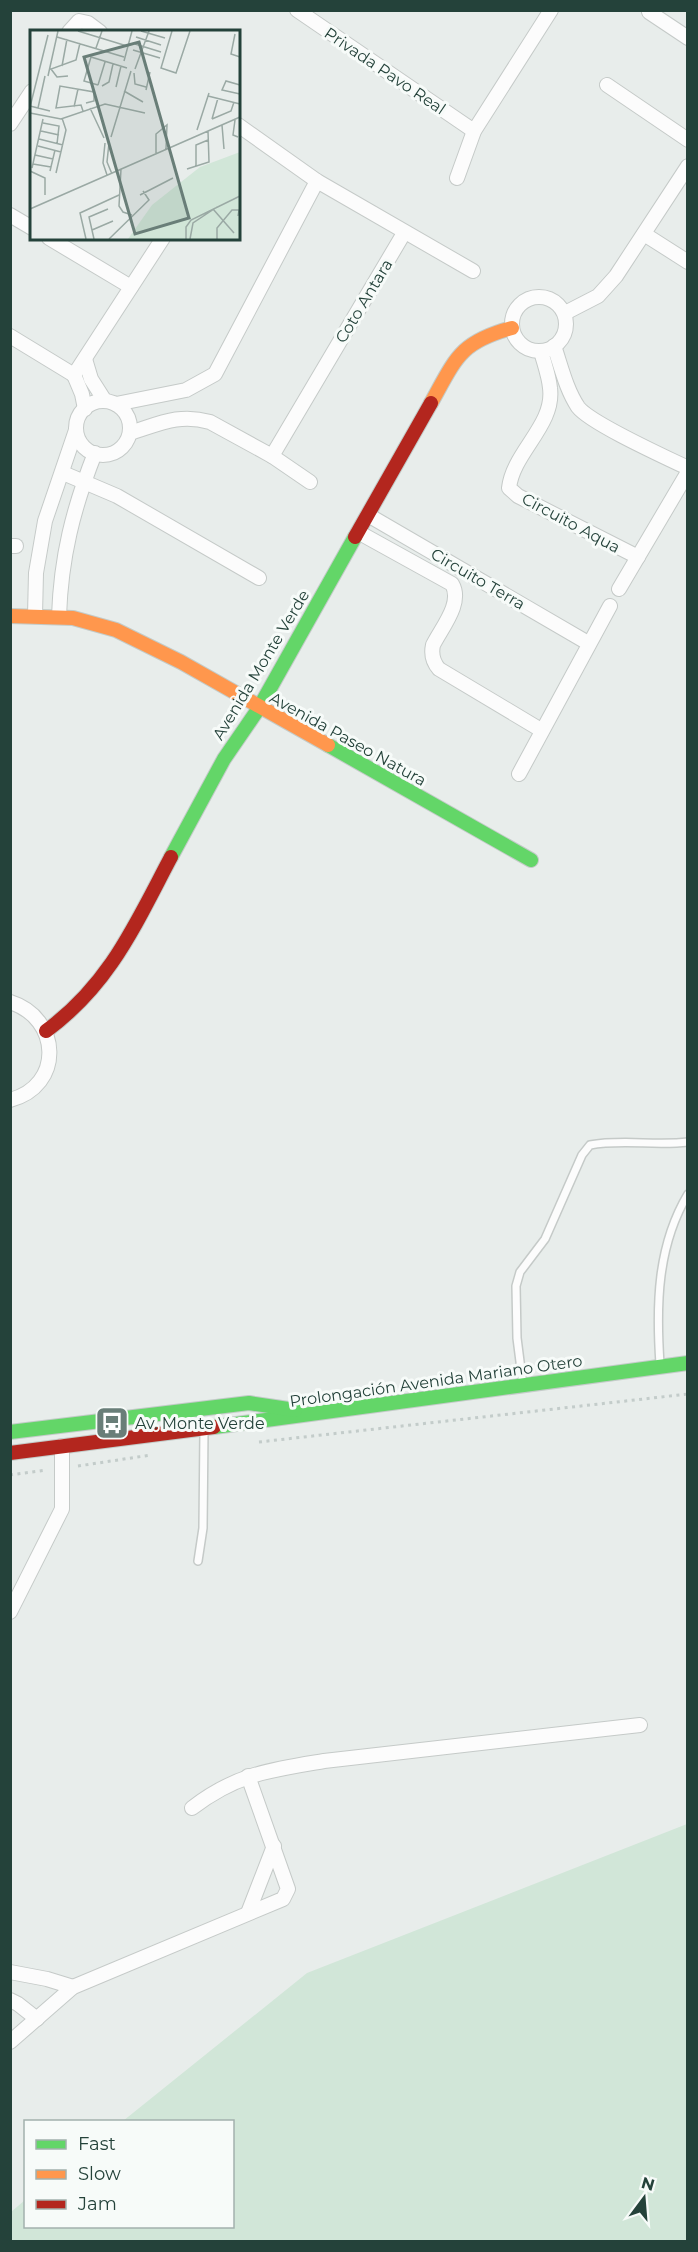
<svg xmlns="http://www.w3.org/2000/svg" width="698" height="2252" viewBox="0 0 698 2252" font-family="Montserrat,sans-serif">
<style>
.green{fill:#d1e6d8}
.lines{fill:none;stroke-linecap:round;stroke-linejoin:round}
.lane-casing{stroke:#c5cac8;stroke-width:10}
.street-casing{stroke:#c5cac8;stroke-width:16}
.fast-casing{stroke:#c3cbc8;stroke-width:16}
.slow-casing{stroke:#c3cbc8;stroke-width:16}
.jam-casing{stroke:#c3cbc8;stroke-width:16}
.path{stroke:#c3ccca;stroke-width:3;stroke-dasharray:3 4.5;stroke-linecap:butt}
.lane{stroke:#fcfcfc;stroke-width:7}
.street{stroke:#fcfcfc;stroke-width:14}
.fast{stroke:#63d668;stroke-width:14}
.slow{stroke:#ff974d;stroke-width:14}
.jam{stroke:#b3261e;stroke-width:14}
.labels{text-anchor:middle;dominant-baseline:central;stroke-width:6;stroke-linejoin:round;paint-order:stroke}
.street-label{font-size:16px;fill:#24423a;stroke:#f7fbf9}
.poi-label{font-size:16px;fill:#24423a;stroke:#f7fbf9;text-anchor:start}
.inset-road{fill:none;stroke:#9aa9a4;stroke-width:1.5}
.view{fill:#697e78;fill-opacity:0.15;stroke:#697e78;stroke-width:3}
.inset-edge{fill:none;stroke:#24423a;stroke-width:3}
</style>
<rect width="100%" height="100%" fill="#e8edeb"/>
<polygon class="green" points="687,1824 687,2241 11,2241 11,2212 25,2200 26,2226 232,2226 232,2122 123,2121 307,1973"/>
<g class="lines">
<defs>
<g id="lane">
<path d="M660 1364C656 1305 657 1246 688 1194"/>
<path d="M523 1385 517 1338 516 1286 520 1272 545 1239 582 1155 590 1145C622 1139 655 1146 688 1142"/>
<polyline points="198,1561 203,1528 204,1430"/>
</g>
<g id="street">
<polyline points="297,10 474,131"/>
<polyline points="649,12 688,38"/>
<polyline points="69,32 79,21 88,23 100,32"/>
<polyline points="607,85 688,140"/>
<polyline points="10,124 32,91"/>
<polyline points="238,125 317,181 473,271"/>
<polyline points="457,178 474,131 551,10"/>
<polyline points="10,215 32,228"/>
<polyline points="644,234 688,262"/>
<polyline points="49,238 131,287"/>
<circle cx="539" cy="324" r="27"/>
<polyline points="565,313 598,296 616,276 688,166"/>
<polyline points="10,336 74,375"/>
<path d="M554 346C561 366 566 389 578 407 590 423 665 457 688 468"/>
<path d="M541 351C544 363 549 376 550 388 555 425 513 452 509 488L518 496 638 557"/>
<polyline points="85,359 91,379 105,401"/>
<polyline points="74,375 163,238"/>
<polyline points="74,375 82,394 85,409"/>
<circle cx="103" cy="428" r="27"/>
<polyline points="116,404 186,390 215,374 317,181"/>
<path d="M130 433C159 424 179 413 210 422L272 456 310 482"/>
<polyline points="272,456 404,233"/>
<polyline points="63,473 117,496 259,578"/>
<polyline points="368,515 588,643"/>
<path d="M358 532 452 584C463 603 442 627 433 645 431 654 433 662 439 669L541 730"/>
<polyline points="10,546 16,546"/>
<polyline points="619,589 688,472"/>
<polyline points="35,615 36,573 45,521 76,430"/>
<path d="M59 616C61 557 73 509 95 453"/>
<polyline points="519,774 610,606"/>
<path d="M10 1002C61 1018 64 1086 10 1100"/>
<polyline points="10,1612 62,1509 62,1446"/>
<path d="M192 1808C236 1774 270 1770 324 1761L640 1725"/>
<polyline points="248,1913 274,1846"/>
<polyline points="10,1972 47,1979 73,1987"/>
<polyline points="10,2000 18,2004 37,2019"/>
<polyline points="10,2042 73,1987 283,1899 288,1889 248,1776"/>
</g>
<g id="fast">
<polyline points="328,745 531,860"/>
<polyline points="171,857 224,759 259,708 355,537"/>
<polyline points="214,1427 688,1363"/>
<polyline points="10,1432 249,1403 295,1410"/>
</g>
<g id="slow">
<path d="M431 403C456 358 460 342 512 328"/>
<polyline points="10,616 73,618 116,630 181,662 328,745"/>
</g>
<g id="jam">
<polyline points="355,537 431,403"/>
<path d="M46 1031C110 984 135 925 171 857"/>
<polyline points="10,1453 214,1427"/>
</g>
</defs>
<use href="#lane" class="lane-casing"/>
<use href="#street" class="street-casing"/>
<use href="#fast" class="fast-casing"/>
<use href="#slow" class="slow-casing"/>
<use href="#jam" class="jam-casing"/>
<g class="path">
<polyline points="259,1442 688,1394"/>
<polyline points="78,1466 151,1455"/>
<polyline points="10,1475 47,1470"/>
</g>
<use href="#lane" class="lane"/>
<use href="#street" class="street"/>
<use href="#fast" class="fast"/>
<use href="#slow" class="slow"/>
<use href="#jam" class="jam"/>
</g>
<defs>
<symbol id="bus-square" viewBox="-11 -11 22 22"><rect x="-9" y="-9" width="18" height="18" rx="4" fill="#697e78" stroke="#f7fbf9"/><path d="M-5-6H5V4H4V6H2V4H-2V6H-4V4H-5ZM-3.5-4V0h7V-4ZM-3.5 1.2v1.5H-2V1.2ZM2 1.2v1.5H3.5V1.2Z" fill="#fff"/></symbol>
</defs>
<g fill-rule="evenodd">
<use href="#bus-square" x="93" y="1404" width="38" height="38"/>
</g>
<g class="labels">
<g class="street-label">
<text transform="translate(385 71) rotate(34)">Privada Pavo Real</text>
<text transform="translate(364 301) rotate(-59)">Coto Antara</text>
<text transform="translate(571 523) rotate(28)">Circuito Aqua</text>
<text transform="translate(478 579) rotate(30)">Circuito Terra</text>
<text transform="translate(261 665) rotate(-59)">Avenida Monte Verde</text>
<text transform="translate(348 739) rotate(29)">Avenida Paseo Natura</text>
<text transform="translate(436 1381) rotate(-8)">Prolongación Avenida Mariano Otero</text>
</g>
<g class="poi-label">
<text x="135" y="1423">Av. Monte Verde</text>
</g>
</g>
<g transform="translate(30 30)">
<rect width="210" height="210" fill="#e8edeb"/>
<path d="M210 122V209H98L122 175 170 137Z" fill="#d1e6d8"/>
<path class="inset-road" d="M48 1 97 16M111 1 135 8M142 1 131 38 146 43 160 1M205 4 201 24 210 27M27 7 94 27M106 7 131 15M105 14 131 22M66 18 72 1M103 20 130 28M94 31 102 1M32 36 37 9M105 39 119 1M104 43 105 54 116 57M18 46 28 1M38 46 27 47 21 39 46 30 50 13M68 55 54 51 61 27 97 38M68 55 75 32M210 55 196 51 192 60 210 64M72 56 79 52 83 34M86 57 91 36M116 60 120 42M94 61 113 72M178 66 210 74M0 76 20 81M0 77 18 5M44 77 48 59M8 78 15 46M60 78 74 108M53 81 51 75 26 78 30 56 64 62V71L56 73M0 83 31 89 75 74 115 83M182 89 201 81 204 72M182 89 188 68M205 90 203 105 208 107M13 93 29 96 27 114M192 95 194 119M167 100 179 63M11 101 29 105M81 107 101 41M9 109 33 115M75 113 73 133 77 145M79 113 77 132 82 144M8 116 31 122M126 123V104L137 95 136 119M5 125 23 129M3 134 21 137M166 136V115L178 110M2 138 13 89M91 139 89 176 93 182 102 185M157 139 179 132 178 101M0 141 15 148V165M20 141 25 120M26 143 36 100 32 88M110 165 143 148M0 179 210 87M183 179 204 203M62 200 83 191M56 209 50 183 89 165M64 209 59 187 78 179M79 209 119 170 113 161M156 209V197L161 190 210 166M160 209 163 193 187 177M187 209V198L202 180H209L208 186"/>
<path class="view" d="M109 12 159 188 105 204 54 27Z"/>
<rect width="210" height="210" class="inset-edge"/>
</g>
<rect width="698" height="2252" fill="none" stroke="#24423a" stroke-width="24"/>
<rect x="24" y="2120" width="210" height="108" fill="#f7fbf9" stroke="#a3b1ad" stroke-width="1.5"/>
<rect x="36" y="2140" width="30" height="9" fill="#63d668" stroke="#a3b1ad" stroke-width="1.5"/>
<text x="78" y="2150" font-size="18" fill="#24423a">Fast</text>
<rect x="36" y="2170" width="30" height="9" fill="#ff974d" stroke="#a3b1ad" stroke-width="1.5"/>
<text x="78" y="2180" font-size="18" fill="#24423a">Slow</text>
<rect x="36" y="2200" width="30" height="9" fill="#b3261e" stroke="#a3b1ad" stroke-width="1.5"/>
<text x="78" y="2210" font-size="18" fill="#24423a">Jam</text>
<g transform="translate(644 2198) rotate(16)" stroke="#f7fbf9" stroke-width="4.5" paint-order="stroke">
<path d="M0-4.5L10 22L0 15L-10 22Z" fill="#24423a"/>
<text y="-9" font-size="16" font-weight="bold" text-anchor="middle" fill="#24423a">N</text>
</g>
</svg>
